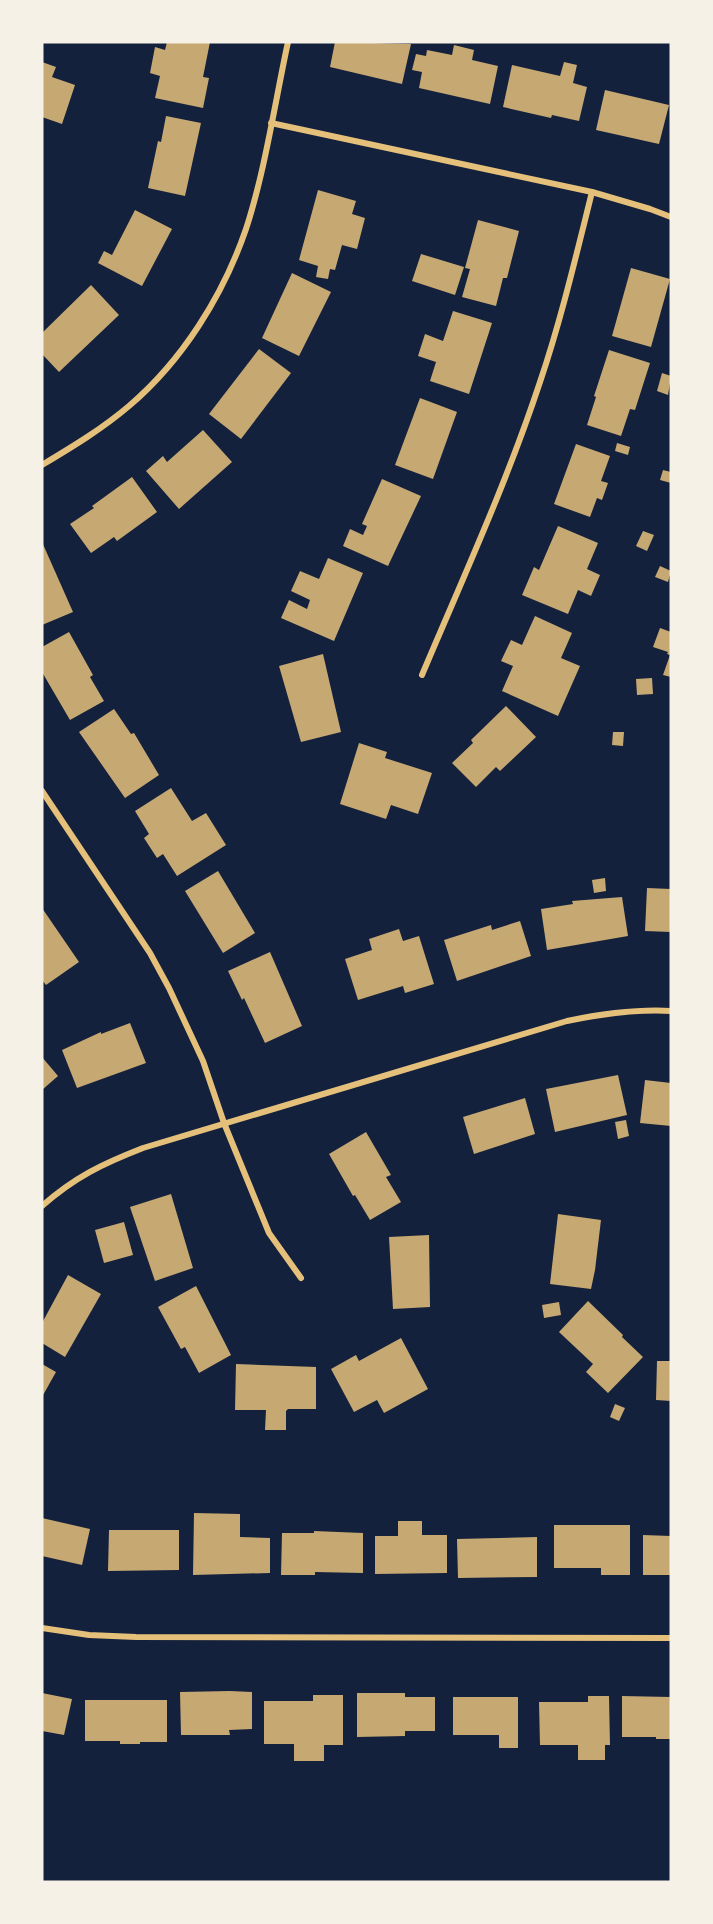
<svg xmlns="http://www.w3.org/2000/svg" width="713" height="1924" viewBox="0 0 713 1924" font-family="'Exo 2',sans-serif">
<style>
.building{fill:#c6a872}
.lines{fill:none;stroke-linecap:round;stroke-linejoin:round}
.minor{stroke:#e5c07b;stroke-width:6}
</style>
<rect width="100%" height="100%" fill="#14213d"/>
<g class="building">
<polygon points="167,42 210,42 203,77 209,78 203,108 155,98 160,76 150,73 155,47 165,50"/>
<polygon points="335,42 411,44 402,84 330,67"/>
<polygon points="454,45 474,50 472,60 498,66 490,104 419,88 422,72 412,70 416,54 426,56 427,50 452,55"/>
<polygon points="42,62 56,67 52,77 75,85 62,124 42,117"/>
<polygon points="564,62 577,65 573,83 587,87 579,121 552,115 551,118 503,107 512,65 560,76"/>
<polygon points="605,90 669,105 659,144 596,130"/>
<polygon points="166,116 201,123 185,196 148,188 158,141 161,142"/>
<polygon points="318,190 356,201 352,214 365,218 357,249 342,245 335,270 330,269 328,279 316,277 318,266 299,260"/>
<polygon points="135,210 172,229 142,286 98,263 104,251 112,255"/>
<polygon points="478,220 519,231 507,278 503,278 496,306 462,297 470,269 465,268"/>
<polygon points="421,254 464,267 455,295 412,281"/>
<polygon points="631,268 670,279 651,347 612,336"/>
<polygon points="292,273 331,292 299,356 262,338"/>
<polygon points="91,285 119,315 59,372 42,354 42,333"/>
<polygon points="453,311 492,323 469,394 430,381 436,362 418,356 425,334 443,341"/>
<polygon points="259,349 291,373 241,439 209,414"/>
<polygon points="609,350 650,363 635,410 630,409 621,436 587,425 596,397 594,396"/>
<polygon points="662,373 671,376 668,395 657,391"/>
<polygon points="420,398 457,412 433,479 395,465"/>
<polygon points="203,430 232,462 179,509 146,471 163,456 167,462"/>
<polygon points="617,443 630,447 628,455 615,451"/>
<polygon points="576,444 610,456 601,481 608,483 602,500 597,498 590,517 554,504"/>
<polygon points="663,470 671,472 671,483 660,480"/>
<polygon points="132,477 157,512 117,541 114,537 91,553 70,524 94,508 92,506"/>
<polygon points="382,479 421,496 388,566 343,546 350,529 363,535 367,526 362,524"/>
<polygon points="558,526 598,543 587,569 600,575 591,596 578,590 568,614 522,595 534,567 539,570"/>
<polygon points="643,531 654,535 647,551 636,546"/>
<polygon points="42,542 73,612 42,625"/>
<polygon points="328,558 363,573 334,641 281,618 289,600 307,609 310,600 291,591 300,571 319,579"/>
<polygon points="660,566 671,571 668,582 655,577"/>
<polygon points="535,616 572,633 561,658 580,666 558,716 502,691 513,666 501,661 511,640 522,645"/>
<polygon points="660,628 671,632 671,677 663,675 670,655 667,654 668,652 653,647"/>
<polygon points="69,632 93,675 90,677 104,701 70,720 42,672 42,647"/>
<polygon points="323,654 341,732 301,742 279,666"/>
<polygon points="652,678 653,694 637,695 636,679"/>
<polygon points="506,706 536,737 500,771 496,767 476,787 452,763 473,743 471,740"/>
<polygon points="114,709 131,734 134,733 159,775 125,798 79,732"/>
<polygon points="613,732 624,732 623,746 612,745"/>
<polygon points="359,743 387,752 385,758 432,773 418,814 391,805 386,819 340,804"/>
<polygon points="171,788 192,821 206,813 226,845 177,876 163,854 157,858 144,838 149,834 135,811"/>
<polygon points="218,871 255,933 223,953 185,891"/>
<polygon points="605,878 606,891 594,893 592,880"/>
<polygon points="647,888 671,889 671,932 645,931"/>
<polygon points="622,897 628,936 547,950 541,909 573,904 572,901"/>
<polygon points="42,908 79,962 46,985 42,980"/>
<polygon points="520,921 531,956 457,981 444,940 491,925 492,930"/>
<polygon points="399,929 403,941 419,936 434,984 405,993 403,986 358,1000 345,959 372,950 369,939"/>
<polygon points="270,952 302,1026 265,1043 244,998 242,1000 228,971"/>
<polygon points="130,1023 146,1063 77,1088 62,1050 101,1032 101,1034"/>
<polygon points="42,1057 58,1076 42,1090"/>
<polygon points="618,1075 627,1115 555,1132 546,1089"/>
<polygon points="645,1080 671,1083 671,1126 640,1123"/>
<polygon points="525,1098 535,1134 474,1154 463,1117"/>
<polygon points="626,1120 629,1136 618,1139 615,1122"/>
<polygon points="366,1132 391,1175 386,1177 401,1202 370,1220 355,1195 353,1196 329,1154"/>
<polygon points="171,1194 193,1268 155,1281 130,1207"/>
<polygon points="558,1214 601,1220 595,1270 591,1289 550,1284"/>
<polygon points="124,1222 133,1255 104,1263 95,1230"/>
<polygon points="429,1235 430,1307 393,1309 389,1237"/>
<polygon points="68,1275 101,1294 65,1357 42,1343 42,1323"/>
<polygon points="196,1286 231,1355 199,1373 185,1347 181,1349 158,1307"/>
<polygon points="588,1301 623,1335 622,1337 643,1357 608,1393 586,1372 593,1364 559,1332"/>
<polygon points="559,1302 561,1315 544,1318 542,1305"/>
<polygon points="401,1338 428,1389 384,1413 377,1400 354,1412 331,1369 356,1355 359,1361"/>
<polygon points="657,1361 671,1361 671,1401 656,1400"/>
<polygon points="42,1364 56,1372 42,1397"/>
<polygon points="236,1364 316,1367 316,1409 288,1409 286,1411 286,1430 265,1430 266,1410 235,1410"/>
<polygon points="615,1404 625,1408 619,1421 610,1417"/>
<polygon points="194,1513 240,1514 240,1537 270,1538 270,1573 193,1575"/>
<polygon points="42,1518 90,1529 82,1565 42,1556"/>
<polygon points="398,1521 422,1521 422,1535 447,1535 447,1573 375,1574 375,1536 398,1536"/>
<polygon points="554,1525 630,1525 630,1575 601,1575 601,1568 554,1568"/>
<polygon points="109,1530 179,1530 179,1570 108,1571"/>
<polygon points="314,1531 363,1533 363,1573 315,1572 315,1575 281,1575 282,1533 314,1533"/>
<polygon points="643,1535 671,1536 670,1575 643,1575"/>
<polygon points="537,1537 537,1577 458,1578 457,1539"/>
<polygon points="230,1691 252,1692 252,1729 229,1730 230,1735 181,1735 180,1692"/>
<polygon points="42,1693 72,1699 64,1735 42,1731"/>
<polygon points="357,1693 405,1693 405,1697 435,1697 435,1731 405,1731 405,1736 357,1737"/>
<polygon points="313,1695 343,1695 343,1745 324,1745 324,1761 294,1761 294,1744 264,1744 264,1701 313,1701"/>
<polygon points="588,1696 609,1696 610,1745 605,1745 605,1760 578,1760 578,1745 540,1745 539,1702 588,1702"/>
<polygon points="622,1696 671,1697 671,1739 656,1739 656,1737 622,1737"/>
<polygon points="453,1697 518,1697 518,1748 499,1748 499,1735 453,1735"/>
<polygon points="85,1700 167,1700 167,1742 140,1742 140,1744 120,1744 120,1741 85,1741"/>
</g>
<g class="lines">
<g class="minor">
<polyline points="271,123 592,192 650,209 671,217"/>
<path d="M42 465C72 447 102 429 129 406 182 361 223 296 246 229 265 171 275 102 288 42"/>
<path d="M422 675C463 578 507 482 540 382 561 320 576 256 592 192"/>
<polyline points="42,791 150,953 169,988 203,1061 224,1123 269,1233 301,1278"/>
<path d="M42 1206C75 1177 102 1164 143 1148L567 1021C601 1014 635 1009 671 1011"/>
<polyline points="42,1628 89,1635 136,1637 671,1638"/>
</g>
</g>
<rect width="713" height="1924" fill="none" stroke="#f6f1e7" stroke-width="87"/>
</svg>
